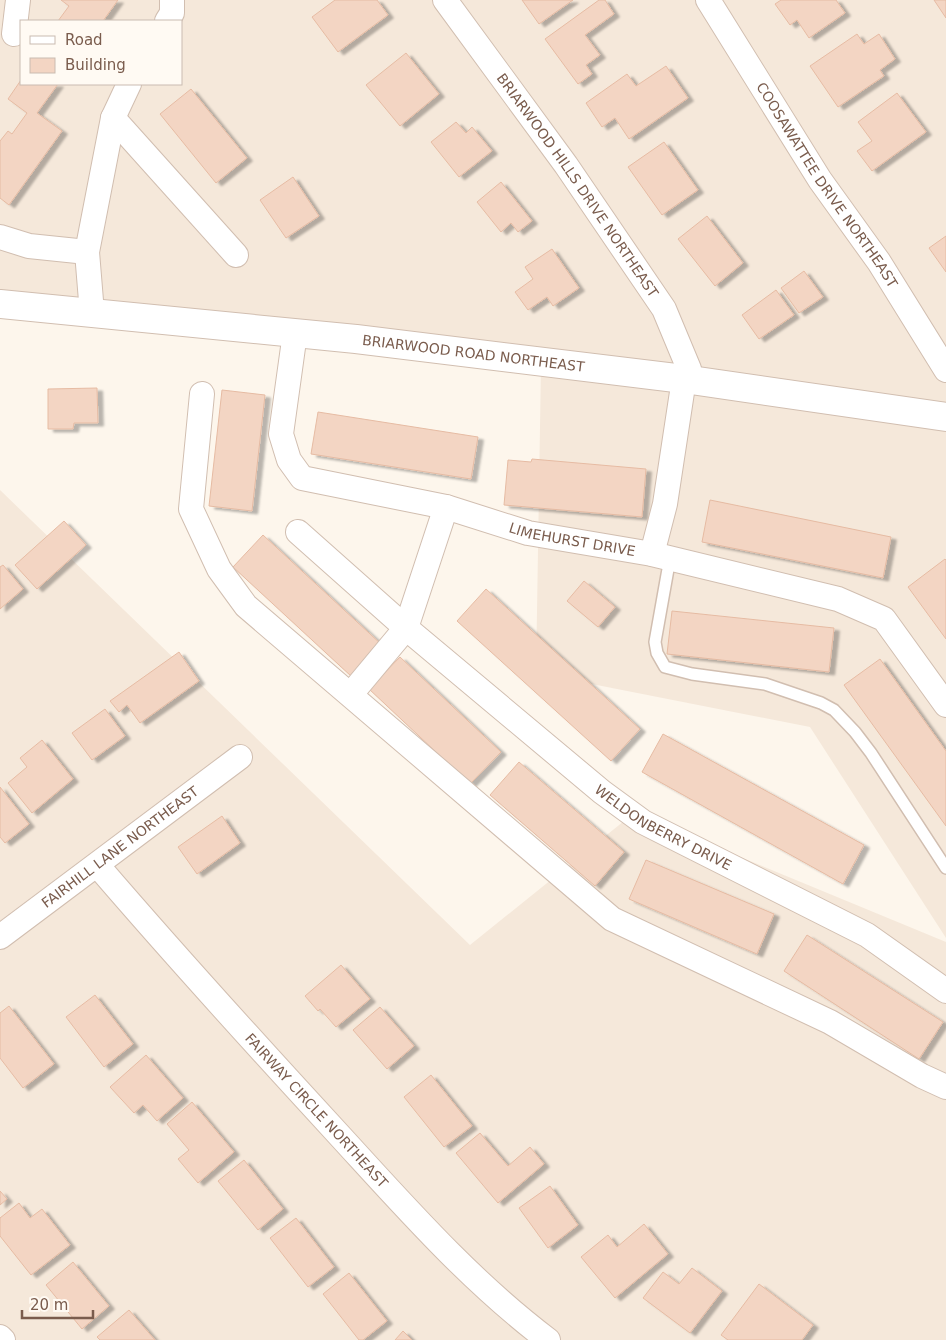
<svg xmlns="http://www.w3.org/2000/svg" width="946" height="1340" viewBox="0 0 946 1340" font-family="'DejaVu Sans',sans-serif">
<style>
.residential{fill:#f5e8da;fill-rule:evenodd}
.building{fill:#f3d5c3;stroke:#e6bba3;filter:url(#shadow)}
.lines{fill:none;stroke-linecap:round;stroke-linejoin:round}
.service-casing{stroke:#d1beb0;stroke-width:14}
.minor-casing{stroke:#d1beb0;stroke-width:26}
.tertiary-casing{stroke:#d1beb0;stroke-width:30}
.service{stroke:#fff;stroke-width:11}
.minor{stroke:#fff;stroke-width:24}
.tertiary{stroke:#fff;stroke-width:28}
.labels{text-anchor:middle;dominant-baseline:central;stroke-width:5;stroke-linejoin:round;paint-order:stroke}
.street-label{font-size:14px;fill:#7a5c4d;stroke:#fffaf3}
</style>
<defs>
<filter id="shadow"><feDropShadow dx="5.5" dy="3" stdDeviation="1" flood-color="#0004"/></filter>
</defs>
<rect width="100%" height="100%" fill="#fdf6ec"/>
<g class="residential">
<path d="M0 0H946V938L810 727 536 673 541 366 0 312ZM21 21H181V84H21Z"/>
<polygon points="0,490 470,945 634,813 946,942 946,1340 0,1340"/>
</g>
<g class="building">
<polygon points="118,0 103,21 58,21 69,6 61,0"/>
<polygon points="335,0 377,0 388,15 338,52 312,17"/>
<polygon points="522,0 573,0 539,24"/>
<polygon points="599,0 605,0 614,14 585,35 600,55 586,65 592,74 578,84 545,39"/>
<polygon points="781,0 836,0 845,13 809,38 797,20 790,25 775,4"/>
<polygon points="934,0 946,0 946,18"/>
<polygon points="857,34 864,44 879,34 895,59 880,70 884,76 838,107 810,66"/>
<polygon points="406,53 439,94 400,126 366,85"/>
<polygon points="666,66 688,98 629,139 615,118 602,127 586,103 627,74 636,86"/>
<polygon points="21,80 21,84 58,84 37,113 62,131 9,205 0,198 0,141 8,131 12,134 27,113 8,99"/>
<polygon points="191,89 247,158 216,183 160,114"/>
<polygon points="897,93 926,132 872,171 857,151 872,141 858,122"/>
<polygon points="456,122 466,133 472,127 492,151 459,177 431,142"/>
<polygon points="664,142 698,190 662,215 628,167"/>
<polygon points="293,177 319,216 286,238 260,200"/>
<polygon points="501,182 532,221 518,232 511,223 501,232 477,202"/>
<polygon points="707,216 743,263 715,286 678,239"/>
<polygon points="946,236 946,272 929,248"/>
<polygon points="552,249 579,288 553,306 547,297 528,310 515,292 533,279 525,267"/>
<polygon points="804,271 823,297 799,313 781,288"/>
<polygon points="776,290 794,315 759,339 742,315"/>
<polygon points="97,388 98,423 74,423 73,429 48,429 48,389"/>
<polygon points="222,390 265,395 252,511 209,506"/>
<polygon points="318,412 478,437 471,479 311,454"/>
<polygon points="532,459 646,469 642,517 504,505 508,460 531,462"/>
<polygon points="710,500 891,537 883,578 702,542"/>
<polygon points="64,521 86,545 37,589 15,565"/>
<polygon points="263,535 382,645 352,677 233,567"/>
<polygon points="945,559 946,560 946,639 908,587"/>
<polygon points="3,565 23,589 0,609 0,567"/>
<polygon points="584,581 615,607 598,627 567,601"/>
<polygon points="486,589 640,729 611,761 457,621"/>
<polygon points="672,611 834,628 829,672 667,654"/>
<polygon points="179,652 199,681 140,723 127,705 119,712 110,701"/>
<polygon points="400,657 501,752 470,784 369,689"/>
<polygon points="880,659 946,751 946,826 844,685"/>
<polygon points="105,709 125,736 92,760 72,733"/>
<polygon points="663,734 864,845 843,884 642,772"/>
<polygon points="42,740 73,779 32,813 8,783 27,767 20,758"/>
<polygon points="519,762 624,852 595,886 490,795"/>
<polygon points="0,787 29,824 5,843 0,837"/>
<polygon points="222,816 240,843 197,874 178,847"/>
<polygon points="646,860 774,914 757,954 629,899"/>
<polygon points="807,935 943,1022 919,1059 784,971"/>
<polygon points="341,965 370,999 336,1027 320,1009 318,1011 305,996"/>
<polygon points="95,995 133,1044 104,1067 66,1017"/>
<polygon points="9,1006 54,1064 23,1088 0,1058 0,1013"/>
<polygon points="380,1007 414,1046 387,1069 353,1030"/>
<polygon points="146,1055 183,1098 157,1121 143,1105 134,1113 110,1087"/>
<polygon points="431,1075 472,1126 444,1147 404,1097"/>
<polygon points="192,1102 234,1152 198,1183 178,1159 189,1150 167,1124"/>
<polygon points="480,1133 508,1166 530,1147 544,1164 498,1203 456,1153"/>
<polygon points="244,1160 283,1209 258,1230 218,1181"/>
<polygon points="550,1186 578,1225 548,1248 519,1208"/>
<polygon points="0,1191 7,1199 0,1205"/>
<polygon points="19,1203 30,1218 42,1209 70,1245 31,1275 0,1236 0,1218"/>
<polygon points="296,1218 334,1267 308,1287 270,1238"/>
<polygon points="644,1224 668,1254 615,1298 581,1257 608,1235 617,1247"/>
<polygon points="73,1262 109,1306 82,1329 46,1285"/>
<polygon points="692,1268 722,1291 690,1333 643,1298 663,1272 679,1284"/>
<polygon points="349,1273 387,1321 363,1340 359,1340 323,1294"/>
<polygon points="759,1284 813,1325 802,1340 728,1340 721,1335"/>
<polygon points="129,1310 155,1340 100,1340 97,1337"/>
<polygon points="403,1331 412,1340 395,1340"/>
</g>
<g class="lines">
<defs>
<polyline id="service" points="670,558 655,642 657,653 665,667 692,674 765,684 821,703 834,710 855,732 871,753 946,868"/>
<g id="minor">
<path id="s1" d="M445 0 566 165 664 309 689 369 684 379 665 504 652 554"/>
<path id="s2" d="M708 0 820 180 879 262 946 370"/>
<polyline points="167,21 172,13 172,0"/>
<polyline points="14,34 18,0"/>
<polyline points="113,118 236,255"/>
<polyline points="0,237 29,246 87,252"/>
<polyline points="92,313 87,252 113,118 129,84"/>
<path id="s3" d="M295 333 281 434 289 460 302 478 446 507 528 533 652 554 838 599 884 619 946 705"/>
<polyline points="202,394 191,509 219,569 246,606 612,919 830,1022 922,1076 946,1087"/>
<path id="s4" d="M298 532 406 628 602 792 643 822 867 935 946 991"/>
<polyline points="351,694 406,628 446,507"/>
<path id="s5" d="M98 866C177 958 258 1047 340 1136 406 1208 470 1281 548 1340"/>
<path id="s6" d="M0 937 240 757"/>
<polyline points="0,1337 3,1340"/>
</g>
<g id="tertiary">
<path id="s7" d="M0 304 356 339 684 379 946 417"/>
</g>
</defs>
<use href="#service" class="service-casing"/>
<use href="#minor" class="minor-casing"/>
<use href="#tertiary" class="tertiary-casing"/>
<use href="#service" class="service"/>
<use href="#minor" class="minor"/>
<use href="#tertiary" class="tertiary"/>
</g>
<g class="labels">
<g class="street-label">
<text stroke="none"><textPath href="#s1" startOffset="228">BRIARWOOD HILLS DRIVE NORTHEAST</textPath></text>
<text stroke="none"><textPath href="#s2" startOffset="220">COOSAWATTEE DRIVE NORTHEAST</textPath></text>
<text stroke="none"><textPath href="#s7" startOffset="476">BRIARWOOD ROAD NORTHEAST</textPath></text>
<text stroke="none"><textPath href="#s3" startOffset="429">LIMEHURST DRIVE</textPath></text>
<text stroke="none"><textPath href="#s4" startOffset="471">WELDONBERRY DRIVE</textPath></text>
<text stroke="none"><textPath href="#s6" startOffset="150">FAIRHILL LANE NORTHEAST</textPath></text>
<text stroke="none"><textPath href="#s5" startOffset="328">FAIRWAY CIRCLE NORTHEAST</textPath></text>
</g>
</g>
<rect x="20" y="20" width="162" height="65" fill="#fffaf3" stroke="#cabbb1"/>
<rect x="30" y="36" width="25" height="8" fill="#ffffff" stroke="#cabbb1"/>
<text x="65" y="45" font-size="15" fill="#7a5c4d">Road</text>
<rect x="30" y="58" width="25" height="15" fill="#f3d5c3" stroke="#cabbb1"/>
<text x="65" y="70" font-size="15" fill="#7a5c4d">Building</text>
<path d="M22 1310v8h71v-8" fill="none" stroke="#7a5c4d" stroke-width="2.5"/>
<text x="30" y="1310" font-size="15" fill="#7a5c4d" stroke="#fffaf3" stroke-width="4" paint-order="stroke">20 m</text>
</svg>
